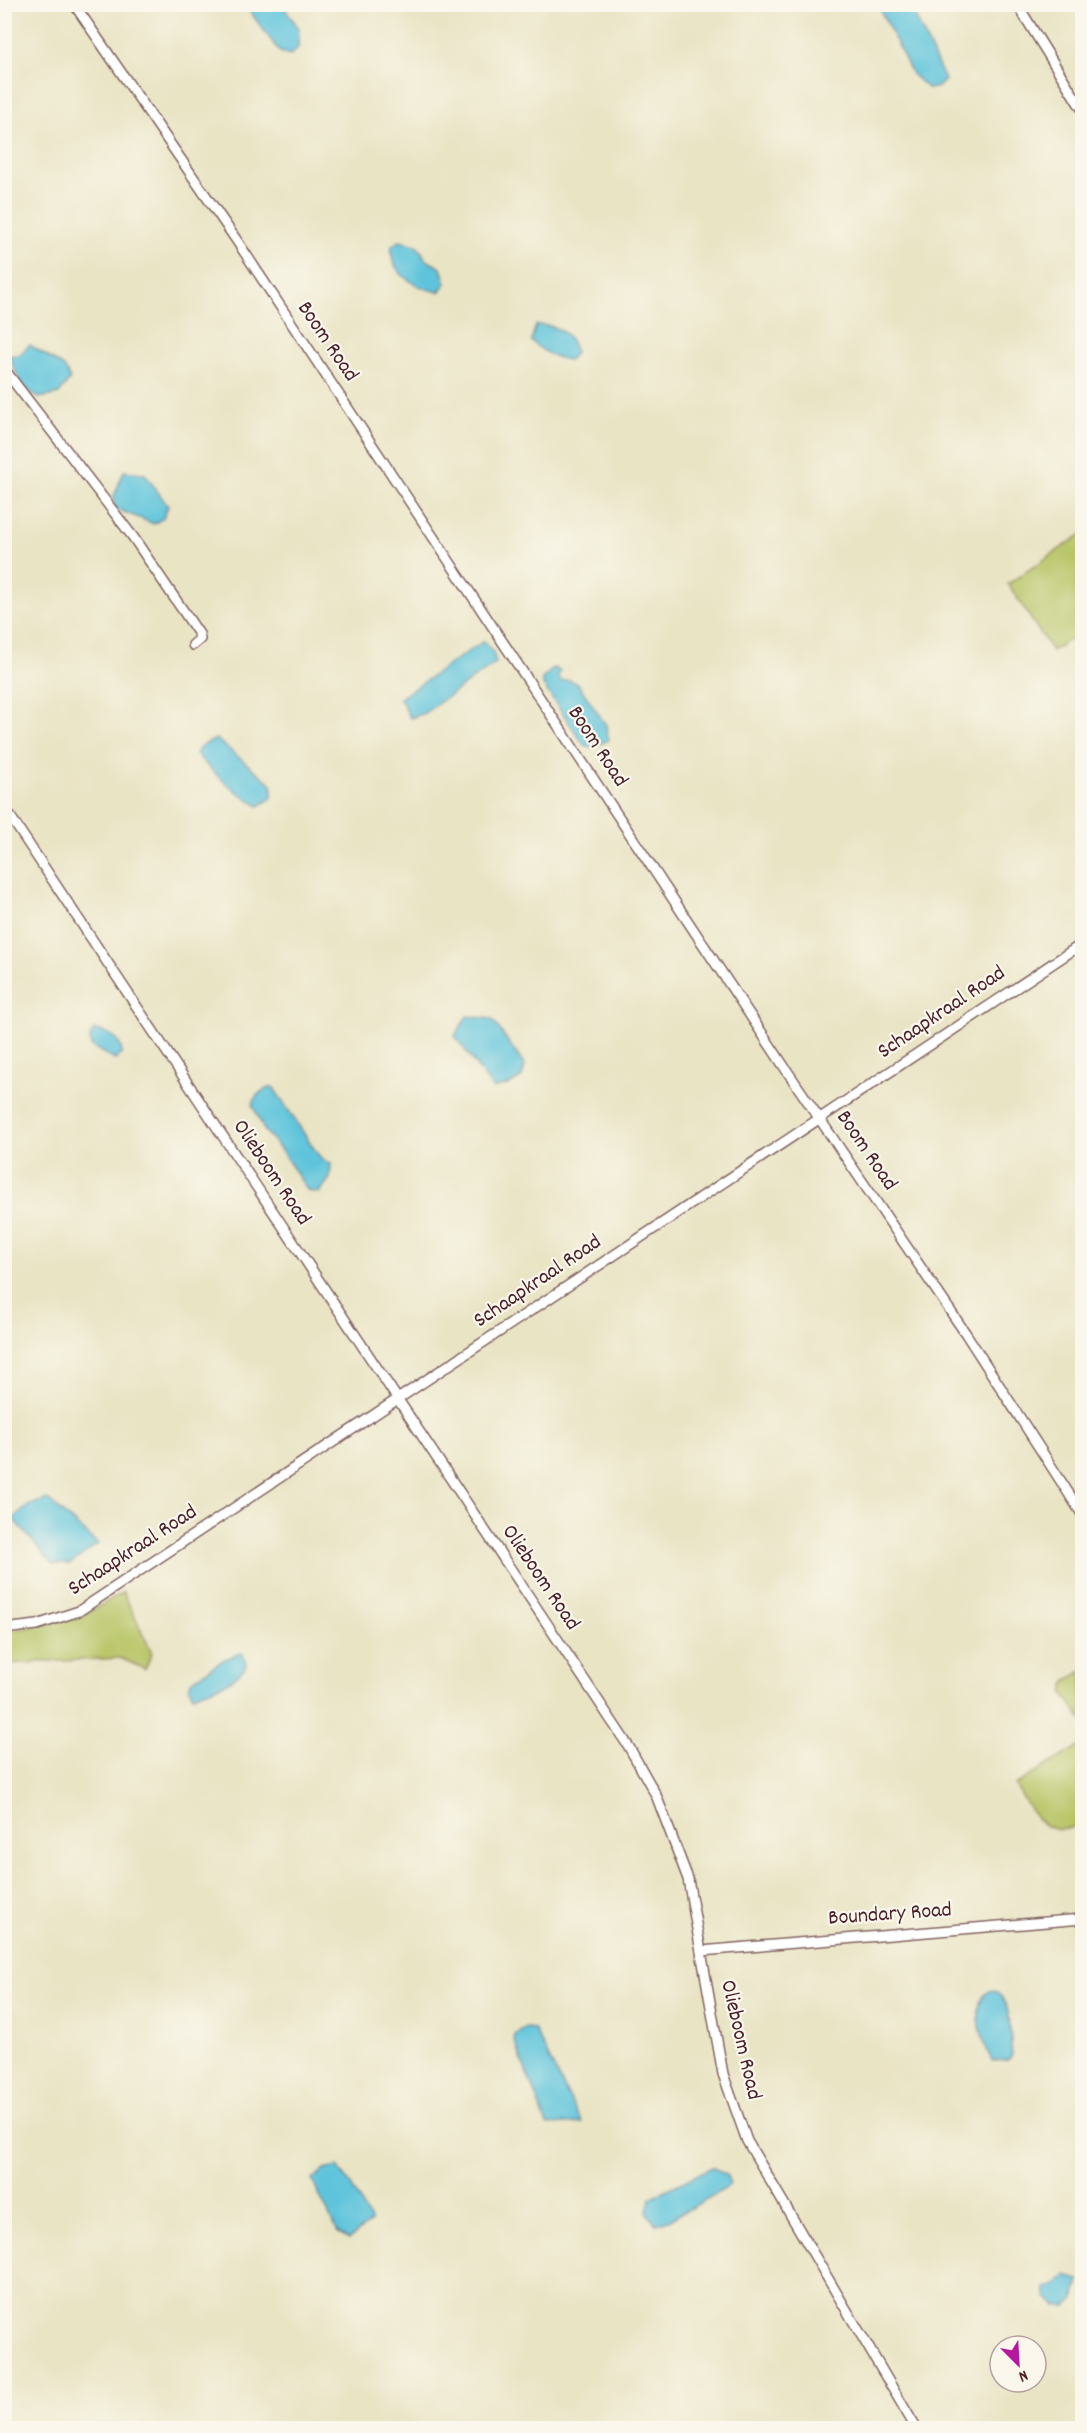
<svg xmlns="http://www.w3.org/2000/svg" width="1087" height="2433" viewBox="0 0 1087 2433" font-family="Dekko,sans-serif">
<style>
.green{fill:#b8c466;stroke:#817248;stroke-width:1.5}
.water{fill:#5ec4db;stroke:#547283;stroke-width:1.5}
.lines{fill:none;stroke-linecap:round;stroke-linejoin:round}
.minor-casing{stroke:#826461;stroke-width:12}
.minor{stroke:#fff;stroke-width:9}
.labels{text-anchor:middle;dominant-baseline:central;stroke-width:4.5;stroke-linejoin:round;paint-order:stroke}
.street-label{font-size:22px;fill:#4a1f2b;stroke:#fbf7ec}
</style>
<rect width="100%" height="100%" fill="#fbf7ec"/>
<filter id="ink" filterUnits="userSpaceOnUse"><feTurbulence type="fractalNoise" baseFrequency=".0167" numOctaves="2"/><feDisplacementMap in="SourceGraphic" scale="12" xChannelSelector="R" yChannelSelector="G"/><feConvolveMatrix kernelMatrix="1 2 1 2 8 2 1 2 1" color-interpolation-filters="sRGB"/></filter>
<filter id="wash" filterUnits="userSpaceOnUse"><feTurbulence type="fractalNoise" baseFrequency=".008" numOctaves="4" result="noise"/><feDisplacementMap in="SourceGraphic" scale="24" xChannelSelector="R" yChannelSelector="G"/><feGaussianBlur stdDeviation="1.35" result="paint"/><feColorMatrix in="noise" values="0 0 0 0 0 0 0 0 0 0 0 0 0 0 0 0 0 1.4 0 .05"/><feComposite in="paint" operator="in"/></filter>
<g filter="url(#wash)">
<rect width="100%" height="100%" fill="#e9e4c4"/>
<g class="green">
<polygon points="1082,534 1082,631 1052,651 1008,584"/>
<polygon points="123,1592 152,1653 145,1669 120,1658 5,1664 5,1632 81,1617"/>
<polygon points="1082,1671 1082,1720 1063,1692 1066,1681"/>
<path d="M1082 1744V1823C1045 1843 1033 1814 1015 1785Z"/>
</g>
<g class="water">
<polygon points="245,5 282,5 299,28 298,48 290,55 280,52"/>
<polygon points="878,5 910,5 945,80 938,87 928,89 912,74"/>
<path d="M399 241C413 243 420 245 425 259L441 268 446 283 439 292C415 288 388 272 392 246Z"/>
<path d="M536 325C555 324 573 333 575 353L569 360C554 359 542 351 531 341Z"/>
<polygon points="30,345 64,367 70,379 59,394 39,398 22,386 9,356 19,355"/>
<polygon points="124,471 145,474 168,506 163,518 154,524 116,509 113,499"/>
<polygon points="484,641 493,652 496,663 424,713 410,718 400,698"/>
<polygon points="554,668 560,671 558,676 561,681 570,680 578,684 606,725 609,740 591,748 584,745 543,685 542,679"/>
<path d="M216 739 272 784V798L259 806C236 793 214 774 196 754L201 746Z"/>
<polygon points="467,1016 492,1019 525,1066 522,1077 511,1084 493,1089 455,1036"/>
<path d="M94 1030C109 1032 120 1037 122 1053L115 1060 91 1046 90 1037Z"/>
<path d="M273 1087 321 1159 331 1164 330 1178 319 1193 308 1191 281 1150 264 1130 252 1104C256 1094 263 1089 273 1087Z"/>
<polygon points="47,1499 98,1544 70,1564 53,1564 13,1519 28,1506"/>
<path d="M241 1653 247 1663C238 1683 211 1688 193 1695L189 1688 191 1681 225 1659Z"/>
<path d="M993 1990C1014 2000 1009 2035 1012 2055L1008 2060 992 2061C983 2043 967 1998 993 1990Z"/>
<polygon points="526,2028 534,2029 582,2123 547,2125 514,2040 515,2035"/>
<polygon points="338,2167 352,2187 371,2222 349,2239 338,2233 312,2180 324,2170"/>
<polygon points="712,2167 727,2176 730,2184 725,2189 671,2219 656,2224 647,2213 650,2198"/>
<polygon points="1067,2275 1079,2281 1074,2300 1066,2307 1056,2306 1047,2297 1045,2288 1054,2286"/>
</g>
</g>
<g filter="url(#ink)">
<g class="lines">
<defs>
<g id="minor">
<polyline points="74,4 237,241 785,1068 966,1334 1082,1514"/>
<polyline points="1017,4 1082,109"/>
<polyline points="4,369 133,537 199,634 200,639 193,645"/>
<polyline points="4,807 629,1747 656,1795 688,1879 723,2074 747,2141 916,2428"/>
<polyline points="4,1629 37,1625 79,1611 1082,944"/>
<polyline points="701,1951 1082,1919"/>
</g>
</defs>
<use href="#minor" class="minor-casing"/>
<use href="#minor" class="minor"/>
</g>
</g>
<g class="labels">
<g class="street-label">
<text transform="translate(327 342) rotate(56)">Boom Road</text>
<text transform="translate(597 747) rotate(57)">Boom Road</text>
<text transform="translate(942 1013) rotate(-34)">Schaapkraal Road</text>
<text transform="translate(866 1151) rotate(56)">Boom Road</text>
<text transform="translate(271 1173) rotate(56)">Olieboom Road</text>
<text transform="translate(538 1282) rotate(-34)">Schaapkraal Road</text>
<text transform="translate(133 1551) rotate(-33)">Schaapkraal Road</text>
<text transform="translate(540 1578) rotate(56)">Olieboom Road</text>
<text transform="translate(890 1915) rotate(-4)">Boundary Road</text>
<text transform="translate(740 2040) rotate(77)">Olieboom Road</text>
</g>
</g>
<rect width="1087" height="2433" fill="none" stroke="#fbf7ec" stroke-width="24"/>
<g transform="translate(1018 2364) rotate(156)"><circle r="28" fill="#fbf7ec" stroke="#b4a19f" stroke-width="1.5"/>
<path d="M0-4.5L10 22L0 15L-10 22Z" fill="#b5179e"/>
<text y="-9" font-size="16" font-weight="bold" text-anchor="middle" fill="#4a1f2b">N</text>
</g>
</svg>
